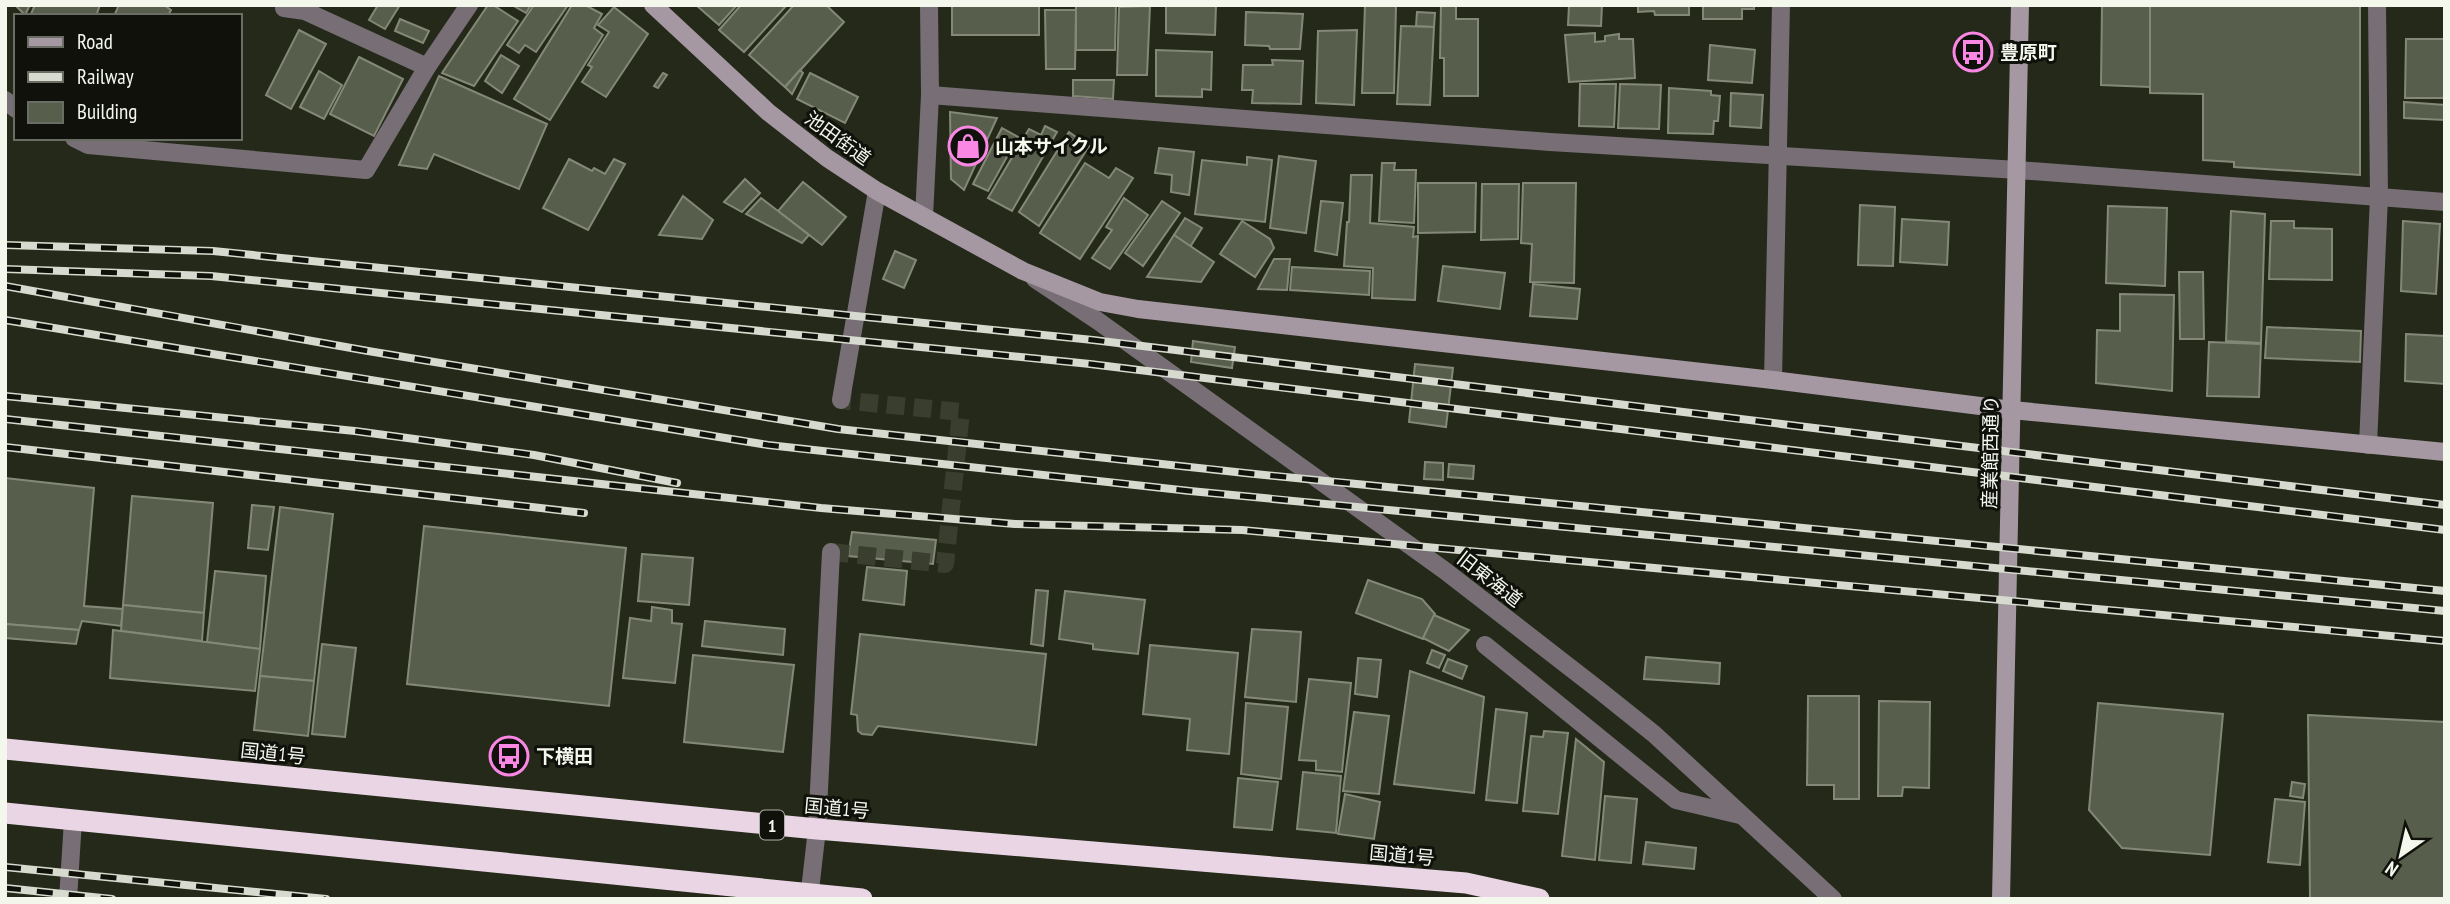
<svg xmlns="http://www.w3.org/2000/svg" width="2450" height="904" viewBox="0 0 2450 904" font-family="'PT Sans Narrow','Noto Sans JP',sans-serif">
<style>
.building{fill:#585e4c;stroke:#838976;stroke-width:2}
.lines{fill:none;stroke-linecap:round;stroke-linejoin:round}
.street-tunnel{stroke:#393e2e;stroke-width:18;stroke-dasharray:18 9;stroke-linecap:butt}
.street{stroke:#776f75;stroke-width:18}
.secondary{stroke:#a598a2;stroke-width:18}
.highway{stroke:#e9d5e4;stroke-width:21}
.rail-casing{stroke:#d7dbcf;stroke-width:8}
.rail{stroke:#0f110a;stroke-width:5;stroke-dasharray:16;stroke-linecap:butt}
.labels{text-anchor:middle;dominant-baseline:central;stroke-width:6;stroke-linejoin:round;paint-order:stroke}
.shield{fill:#0f110a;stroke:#afb2a8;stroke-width:2}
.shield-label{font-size:18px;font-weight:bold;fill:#f3f7ec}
.poi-label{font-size:19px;font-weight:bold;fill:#f3f7ec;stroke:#0f110a;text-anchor:start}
.street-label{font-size:19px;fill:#f3f7ec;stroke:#0f110a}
</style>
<rect width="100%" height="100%" fill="#242919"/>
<g class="building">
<polygon points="15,5 30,5 25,15"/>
<polygon points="35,5 100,5 96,16 30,16"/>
<polygon points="119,5 164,5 171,10 168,16 114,16"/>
<polygon points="378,5 400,5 385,29 369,20"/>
<polygon points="488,5 493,5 518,21 474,86 442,73"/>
<polygon points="512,5 531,5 526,13"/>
<polygon points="534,5 568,5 536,52 525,45 519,53 507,45"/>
<polygon points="572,5 585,5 602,14 594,28 603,35 550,120 514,99"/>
<polygon points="696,5 737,5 719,25"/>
<polygon points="741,5 787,5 744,52 719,30"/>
<polygon points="794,5 826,5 844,22 785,87 749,55"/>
<rect x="952" y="5" width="87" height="30"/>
<polygon points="1076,5 1116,5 1115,50 1076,50"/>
<polygon points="1166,5 1216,5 1215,35 1166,33"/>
<polygon points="1365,5 1396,5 1394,93 1362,93"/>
<polygon points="1441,5 1456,5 1456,19 1478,19 1478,96 1444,96 1444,58 1440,58"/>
<polygon points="1569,5 1632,5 1602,5 1601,26 1568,25"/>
<polygon points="1638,5 1689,5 1689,15 1655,15 1654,11 1638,12"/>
<polygon points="1703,5 1754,5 1754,9 1742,9 1742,19 1703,19"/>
<polygon points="2102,5 2150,5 2150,87 2101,85"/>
<polygon points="2150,5 2360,5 2360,175 2234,167 2234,162 2203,160 2203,94 2150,93"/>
<polygon points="1150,6 1147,75 1117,75 1119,7"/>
<polygon points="614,7 648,34 606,97 582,82 592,67 588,65 609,32 598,25"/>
<polygon points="1045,10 1076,10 1075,69 1046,69"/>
<polygon points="1246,12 1303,14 1300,49 1270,49 1269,46 1245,45"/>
<polygon points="1417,12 1435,13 1434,27 1416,26"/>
<polygon points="400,19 429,31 423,43 395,31"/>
<polygon points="1401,26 1434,27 1430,105 1397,104"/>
<polygon points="299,30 326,44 291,109 266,95"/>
<polygon points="1357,30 1354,105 1316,103 1318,31"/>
<polygon points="1595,33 1595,42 1605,41 1605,36 1619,34 1619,39 1633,39 1635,78 1569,82 1565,35"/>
<polygon points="2406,39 2445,39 2445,98 2405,98"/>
<polygon points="1710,45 1755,50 1752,83 1708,80"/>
<polygon points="1156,50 1212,52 1211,90 1202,89 1202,97 1156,96"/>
<polygon points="501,55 519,66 502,93 485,81"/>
<polygon points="359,57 403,79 374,136 330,114"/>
<polygon points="1272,60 1303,61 1301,104 1252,103 1253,90 1242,90 1243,65 1273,65"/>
<polygon points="800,70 803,73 792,94 785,87"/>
<polygon points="319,71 342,85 324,119 300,107"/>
<polygon points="663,73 667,75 658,88 654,86"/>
<polygon points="810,73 858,97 845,123 797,99"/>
<polygon points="439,76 547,124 519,189 434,154 427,169 399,165"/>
<polygon points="1073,80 1114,80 1113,99 1073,96"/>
<polygon points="1580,84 1616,84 1614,127 1579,126"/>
<polygon points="1620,84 1661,85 1659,129 1618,128"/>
<polygon points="1669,88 1711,91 1711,95 1720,96 1718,121 1714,121 1713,134 1668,133"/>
<polygon points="1731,93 1763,95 1761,128 1730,126"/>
<polygon points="2404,102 2445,105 2445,120 2404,118"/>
<polygon points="950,112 997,118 964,190 951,179"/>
<polygon points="1045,126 1057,132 1012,211 988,198 1029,129 1041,135"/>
<polygon points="1002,128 1018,137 988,191 973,184"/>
<polygon points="1069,132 1089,146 1039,226 1019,212"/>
<polygon points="1159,148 1194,152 1189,195 1171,192 1172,175 1155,173"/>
<polygon points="1279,156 1316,161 1306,233 1270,228"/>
<polygon points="1247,157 1272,160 1265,222 1195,214 1202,160 1247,165"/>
<polygon points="569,159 592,171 594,168 605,174 614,159 625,164 588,230 543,208"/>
<polygon points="1085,163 1109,178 1116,168 1133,178 1080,259 1040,233"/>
<polygon points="1382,163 1395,163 1394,170 1416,170 1414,223 1379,221"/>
<polygon points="1351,175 1372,175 1370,223 1414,227 1413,237 1418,236 1415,300 1372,298 1373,268 1344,266 1347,222 1349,222"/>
<polygon points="745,179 760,193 742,212 724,202"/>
<polygon points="803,182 846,217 822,245 778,211"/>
<polygon points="1418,183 1476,183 1475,232 1418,233"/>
<polygon points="1523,183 1576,183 1574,283 1530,282 1532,244 1521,243"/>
<polygon points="1482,184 1519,184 1518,239 1481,240"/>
<polygon points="683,196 713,220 702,239 659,235"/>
<polygon points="761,198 778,211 809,235 802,243 746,214"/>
<polygon points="1124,198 1148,215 1110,269 1092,258 1112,230 1106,227"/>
<polygon points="1162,201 1180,213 1143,266 1125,253"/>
<polygon points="1321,201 1343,203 1337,255 1315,251"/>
<polygon points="1860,205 1895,207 1893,266 1858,265"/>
<polygon points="2108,206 2167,208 2165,286 2106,283"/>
<polygon points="2231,211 2265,214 2261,343 2226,341"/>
<polygon points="1185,218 1202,228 1190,247 1174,235"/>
<polygon points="1902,219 1949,222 1947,265 1900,262"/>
<polygon points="1242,221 1270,239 1274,248 1255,277 1220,254"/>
<polygon points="2271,221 2294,221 2294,228 2332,229 2332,280 2269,279"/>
<polygon points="2403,221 2440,224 2436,294 2401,291"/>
<polygon points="1174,235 1214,262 1201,282 1147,277"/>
<polygon points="895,251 916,260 904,288 883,279"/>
<polygon points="1274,259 1290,259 1287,290 1258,289"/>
<polygon points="1443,266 1505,273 1500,309 1438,301"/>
<polygon points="1292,267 1370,271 1369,295 1290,290"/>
<polygon points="2179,272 2203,272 2204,339 2180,339"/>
<polygon points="1533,284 1580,289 1577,319 1530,316"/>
<polygon points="2120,294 2174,295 2172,391 2096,383 2097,330 2120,331"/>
<polygon points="2267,327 2361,331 2360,362 2265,358"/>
<polygon points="2406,334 2445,336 2445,384 2405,381"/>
<polygon points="1193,341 1235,347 1232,368 1191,362"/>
<polygon points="2209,342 2261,344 2259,397 2207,396"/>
<polygon points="1415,364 1453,368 1446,427 1409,422"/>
<polygon points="1425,462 1443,463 1443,480 1424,479"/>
<polygon points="1449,464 1474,466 1473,479 1448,477"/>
<polygon points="5,478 94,488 84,606 123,609 121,626 82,621 79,630 5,624"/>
<polygon points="132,496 213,503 204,613 123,605"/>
<polygon points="252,505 274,507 268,550 248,548"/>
<polygon points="280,507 333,514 314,681 260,676"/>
<polygon points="424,526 626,548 609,706 407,684"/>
<polygon points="852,532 936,540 933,564 848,556"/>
<polygon points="642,554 693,558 689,605 638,601"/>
<polygon points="867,567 907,571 904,605 863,600"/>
<polygon points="215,571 266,576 260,649 207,642"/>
<polygon points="1368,580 1422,599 1435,614 1423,639 1356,613"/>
<polygon points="1036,590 1048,591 1043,646 1031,644"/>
<polygon points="1065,591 1145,600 1138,654 1093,649 1093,644 1059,639"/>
<polygon points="123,605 204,613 202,641 121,631"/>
<polygon points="652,607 672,610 672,623 682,624 675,683 623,678 630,618 651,621"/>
<polygon points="1434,615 1469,630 1449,651 1423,638"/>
<polygon points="705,621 785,629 783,655 702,646"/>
<polygon points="5,624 79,630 76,644 5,638"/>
<polygon points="1252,629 1301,632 1296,702 1245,697"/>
<polygon points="113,630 260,649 255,691 110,678"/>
<polygon points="860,634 1046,654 1036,745 878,726 872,735 862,734 858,731 857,715 851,714"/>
<polygon points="322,644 356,648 345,737 312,734"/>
<polygon points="1150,645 1238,653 1229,754 1187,750 1190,719 1143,714"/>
<polygon points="1432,650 1445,655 1439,668 1427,663"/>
<polygon points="693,655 794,665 783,752 684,742"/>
<polygon points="1646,657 1720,663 1719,684 1644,679"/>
<polygon points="1358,658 1381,660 1377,697 1355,694"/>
<polygon points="1448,659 1467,666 1462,679 1443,671"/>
<polygon points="1410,671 1484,697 1474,793 1394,784"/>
<polygon points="260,676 314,681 308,736 254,730"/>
<polygon points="1309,679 1351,683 1342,772 1316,770 1316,761 1299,760"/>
<polygon points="1808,696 1859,696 1859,799 1834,799 1834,785 1807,785"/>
<polygon points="1879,701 1930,702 1929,788 1903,787 1902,796 1878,796"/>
<polygon points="1246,703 1288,707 1281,779 1241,774"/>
<polygon points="2098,703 2223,714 2210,855 2122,848 2089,810"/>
<polygon points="1496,709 1527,713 1517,803 1486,800"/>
<polygon points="1354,712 1389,716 1379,794 1343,791"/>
<polygon points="2308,715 2445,722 2445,899 2310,899"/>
<polygon points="1544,731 1568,733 1558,814 1523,811 1531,736 1543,737"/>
<polygon points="1576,739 1604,762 1595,860 1562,856"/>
<polygon points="1303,772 1341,776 1336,833 1297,829"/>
<polygon points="1238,778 1278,782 1272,830 1234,827"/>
<polygon points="2292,782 2305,784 2303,798 2290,796"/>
<polygon points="1345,794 1380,802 1374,839 1338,834"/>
<polygon points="1605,796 1637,799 1631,863 1599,860"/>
<polygon points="2275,799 2305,802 2300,865 2268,862"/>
<polygon points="1646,842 1696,848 1694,869 1643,864"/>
</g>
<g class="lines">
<polyline class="street-tunnel" points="831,552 945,564 961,412 841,400"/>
<g class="street">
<polyline points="284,8 305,11 427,67"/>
<polyline points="930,95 1550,142 2018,170 2445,202"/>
<polyline points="5,100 16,109"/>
<polyline points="74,138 88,145 366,170 427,67 469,5"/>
<polyline points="924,217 930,95 929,5"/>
<polyline points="1035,279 1098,321 1444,570 1599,690 1654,734 1833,899"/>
<polyline points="1773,380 1781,5"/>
<polyline points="841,400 877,191"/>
<polyline points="2368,445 2379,197 2377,5"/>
<polyline points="1485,645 1676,800 1740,815"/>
<polyline points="68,899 73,820"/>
<polyline points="809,899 817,829 831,552"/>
</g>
<g class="secondary">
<polyline points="653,5 768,112 827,158 877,191 1023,271 1100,302 1138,309 1773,380 2012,410 2445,452"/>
<polyline points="2001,899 2020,5"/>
</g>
<g class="highway">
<polyline points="5,749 817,829 1466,883 1539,899"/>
<polyline points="5,813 862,899"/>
</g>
<defs>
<g id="rail">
<polyline points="5,245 213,251 1093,340 2445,505"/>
<polyline points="5,269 211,276 1090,364 2445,530"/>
<polyline points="5,286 368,351 838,429 1245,473 2445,591"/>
<polyline points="5,320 768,445 1190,491 2445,611"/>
<polyline points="5,396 355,431 534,455 677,483"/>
<polyline points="5,419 821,508 1015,524 1242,530 2445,641"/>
<polyline points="5,447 584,513"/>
<polyline points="5,867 326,899"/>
<polyline points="5,888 112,899"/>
</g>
</defs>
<use href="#rail" class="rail-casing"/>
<use href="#rail" class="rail"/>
</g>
<defs>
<symbol id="bus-ring" viewBox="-11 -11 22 22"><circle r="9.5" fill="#0f110a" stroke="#fb87e5" stroke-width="1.5"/><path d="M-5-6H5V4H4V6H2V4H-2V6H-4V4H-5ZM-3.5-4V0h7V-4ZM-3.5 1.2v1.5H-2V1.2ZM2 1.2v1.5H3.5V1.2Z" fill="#fb87e5"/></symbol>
<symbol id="shop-ring" viewBox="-11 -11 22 22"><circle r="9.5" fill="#0f110a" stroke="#fb87e5" stroke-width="1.5"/><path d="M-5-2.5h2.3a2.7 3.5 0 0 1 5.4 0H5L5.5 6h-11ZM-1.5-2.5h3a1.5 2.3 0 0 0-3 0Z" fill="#fb87e5"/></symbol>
</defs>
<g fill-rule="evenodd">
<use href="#bus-ring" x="1951" y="30" width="44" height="44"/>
<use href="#shop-ring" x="946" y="124" width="44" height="44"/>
<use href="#bus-ring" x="487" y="734" width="44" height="44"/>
</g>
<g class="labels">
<rect class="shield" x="760" y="810.5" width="24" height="29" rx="5"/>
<g class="shield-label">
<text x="772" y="825">1</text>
</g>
<g class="poi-label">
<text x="2000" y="52">豊原町</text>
<text x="995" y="146">山本サイクル</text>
<text x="536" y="756">下横田</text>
</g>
<g class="street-label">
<text transform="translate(838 138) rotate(36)">池田街道</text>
<text transform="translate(1990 452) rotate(-89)">産業館西通り</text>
<text transform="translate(1490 579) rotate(38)">旧東海道</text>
<text transform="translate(273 753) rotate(6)">国道1号</text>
<text transform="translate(837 808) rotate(5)">国道1号</text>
<text transform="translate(1402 855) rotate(5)">国道1号</text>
</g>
</g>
<rect width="2450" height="904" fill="none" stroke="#f3f7ec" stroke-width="14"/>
<rect x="14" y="14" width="228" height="126" fill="#0f110a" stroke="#6a6d64" stroke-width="2"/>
<rect x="28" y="37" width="35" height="10" fill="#a598a2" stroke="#6a6d64" stroke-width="2"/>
<text x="77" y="49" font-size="21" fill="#f3f7ec">Road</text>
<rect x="28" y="72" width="35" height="10" fill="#d7dbcf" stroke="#6a6d64" stroke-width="2"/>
<text x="77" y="84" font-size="21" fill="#f3f7ec">Railway</text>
<rect x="28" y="102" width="35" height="21" fill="#585e4c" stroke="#6a6d64" stroke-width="2"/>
<text x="77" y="119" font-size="21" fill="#f3f7ec">Building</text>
<g transform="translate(2401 855) rotate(214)" stroke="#0f110a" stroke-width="5" paint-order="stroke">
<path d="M0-5L12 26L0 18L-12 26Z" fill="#f3f7ec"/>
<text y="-10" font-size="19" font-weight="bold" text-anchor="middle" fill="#f3f7ec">N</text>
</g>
</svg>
